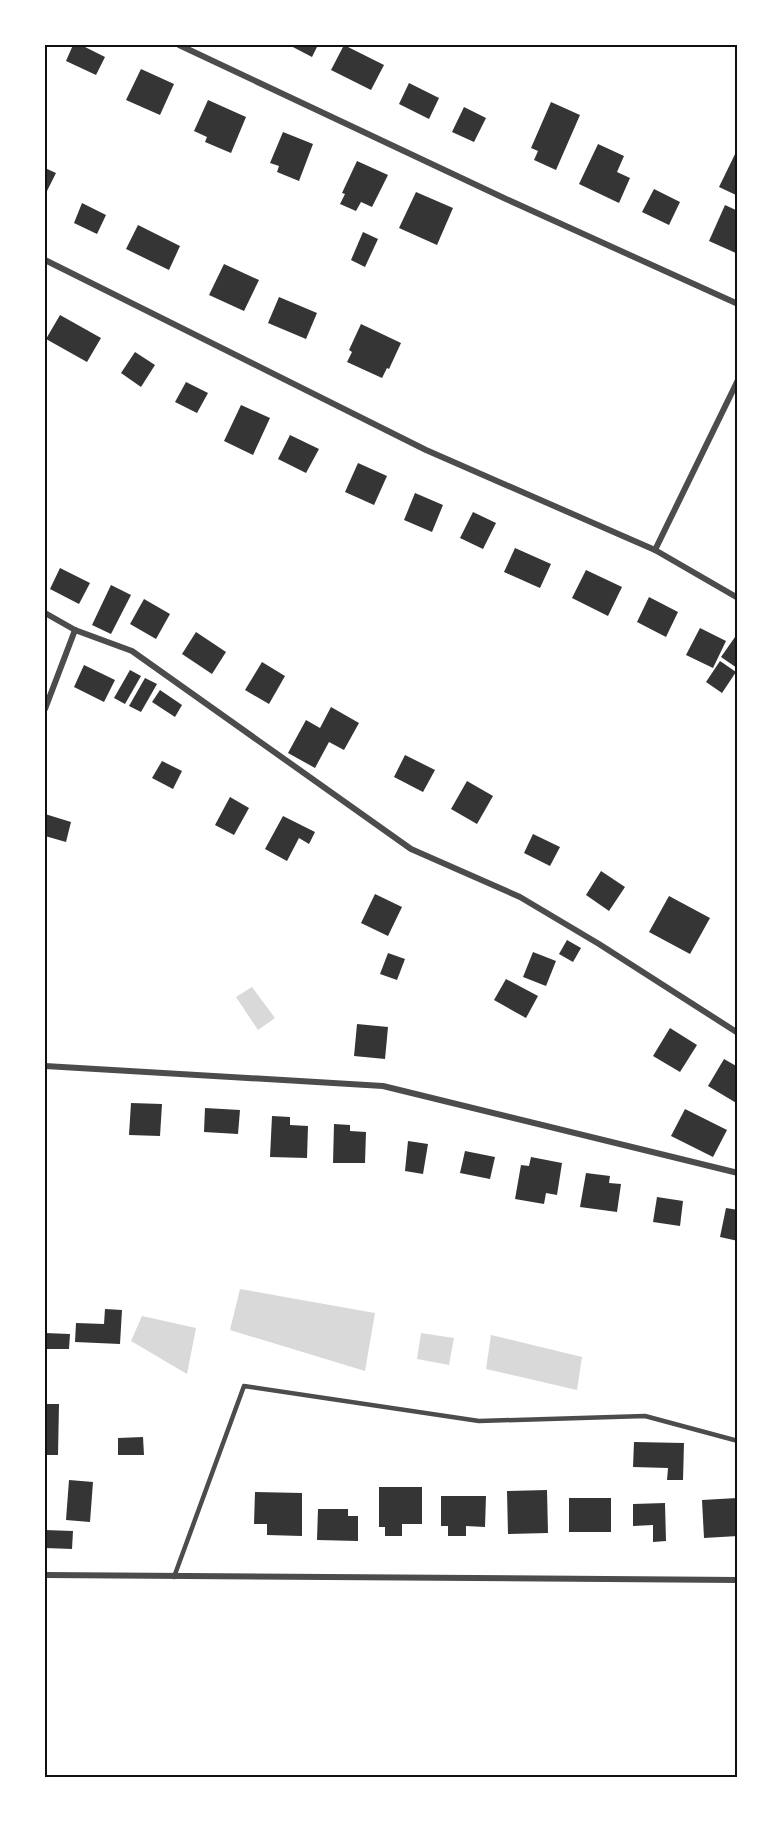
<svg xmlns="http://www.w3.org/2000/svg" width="783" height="1822" viewBox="0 0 783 1822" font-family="'PT Serif',serif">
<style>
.water{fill:#d9d9d9}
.building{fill:#353535}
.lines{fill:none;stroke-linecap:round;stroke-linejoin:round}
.service{stroke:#4c4c4c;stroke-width:4.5}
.minor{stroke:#4c4c4c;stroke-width:6}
.neatline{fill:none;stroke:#111;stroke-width:2}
</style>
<rect width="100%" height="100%" fill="#fff"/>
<g class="water">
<polygon points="252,987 275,1018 258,1030 236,997"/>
<polygon points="240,1289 375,1313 365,1371 230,1330"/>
<polygon points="142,1316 196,1328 187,1374 131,1341"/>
<polygon points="421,1333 454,1338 449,1365 417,1359"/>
<polygon points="491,1335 582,1357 577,1390 486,1369"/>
</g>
<g class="building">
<polygon points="73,45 81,45 105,57 96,75 66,61"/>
<polygon points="289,45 318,45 312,57"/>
<polygon points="344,45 384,65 371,90 331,70"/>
<polygon points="141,69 174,84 160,115 126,100"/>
<polygon points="409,83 439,98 429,119 399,104"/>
<polygon points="208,100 246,117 231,153 205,142 207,137 194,131"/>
<polygon points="551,102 580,115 556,170 534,160 538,151 531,148"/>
<polygon points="464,107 486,118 474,142 452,132"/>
<polygon points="283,132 313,144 299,181 277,172 279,166 270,163"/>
<polygon points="598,144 624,156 617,172 630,178 619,203 579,184"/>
<polygon points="738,148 738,192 736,195 719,187"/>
<polygon points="357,161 388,175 372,207 361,202 356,211 340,204 345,194 342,193"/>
<polygon points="45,168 56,173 45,195"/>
<polygon points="654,189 680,202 669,225 642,212"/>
<polygon points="416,192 453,208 437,245 399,228"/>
<polygon points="82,203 106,215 97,234 74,223"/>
<polygon points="725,205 738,211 738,254 709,241"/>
<polygon points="138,225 180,246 169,270 126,249"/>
<polygon points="363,232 378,239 365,267 351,260"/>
<polygon points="224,264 259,280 244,311 209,295"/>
<polygon points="279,297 317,313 306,339 268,323"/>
<polygon points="60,315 101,338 87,362 46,339"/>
<polygon points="361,324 401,343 389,369 387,368 382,378 347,362 352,352 349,350"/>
<polygon points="135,352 155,365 141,387 121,373"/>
<polygon points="186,382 208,393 197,413 175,402"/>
<polygon points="241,405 270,418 253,455 224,441"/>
<polygon points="290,435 319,449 306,473 278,459"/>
<polygon points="358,463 387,476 374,505 345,492"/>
<polygon points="415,493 443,505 432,532 404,520"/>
<polygon points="473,512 496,523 483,549 460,538"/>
<polygon points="515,548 551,564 540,588 504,572"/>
<polygon points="60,568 90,583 79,604 50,589"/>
<polygon points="586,570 622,587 608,616 572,598"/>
<polygon points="111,585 131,595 111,634 92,625"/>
<polygon points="649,597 678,612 666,637 637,622"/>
<polygon points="144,599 170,614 156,639 130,624"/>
<polygon points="700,628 726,641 713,668 686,655"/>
<polygon points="196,632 226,652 212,674 182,654"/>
<polygon points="735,637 738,639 737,668 721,657"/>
<polygon points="720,661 736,672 722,693 706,682"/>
<polygon points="262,662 285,676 269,704 245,690"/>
<polygon points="84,665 115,680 104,702 74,687"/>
<polygon points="130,670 141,676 125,704 114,698"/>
<polygon points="145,678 157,684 141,712 129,706"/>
<polygon points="160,690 182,705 175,717 152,702"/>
<polygon points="331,707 359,723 344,750 329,742 315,768 288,753 306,720 320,728"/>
<polygon points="405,755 435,770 423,792 394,777"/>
<polygon points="162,761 182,771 173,789 152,778"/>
<polygon points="467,781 493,796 477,824 451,809"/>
<polygon points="230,797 249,808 234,835 215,825"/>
<polygon points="45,814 71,822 66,842 45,836"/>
<polygon points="283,816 315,832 309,844 299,838 287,861 265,849"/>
<polygon points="533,834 560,847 550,866 524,853"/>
<polygon points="601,871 625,887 609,911 586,895"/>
<polygon points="375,894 402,907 388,936 361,923"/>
<polygon points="669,896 710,918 690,954 649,932"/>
<polygon points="567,940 581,948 573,962 559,954"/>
<polygon points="533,952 556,961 546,986 523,977"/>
<polygon points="388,953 405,959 397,980 380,974"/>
<polygon points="506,979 538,996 526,1018 494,1000"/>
<polygon points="357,1024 388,1027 385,1059 354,1056"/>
<polygon points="670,1028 697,1045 680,1072 653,1056"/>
<polygon points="724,1059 738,1067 738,1104 708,1086"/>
<polygon points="131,1103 162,1104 160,1136 129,1135"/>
<polygon points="205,1108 240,1110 238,1134 204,1132"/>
<polygon points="685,1109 727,1130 713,1157 671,1136"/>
<polygon points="272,1116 290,1117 290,1125 308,1126 307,1158 270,1157"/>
<polygon points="334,1124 350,1125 350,1131 366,1132 365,1163 333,1163"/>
<polygon points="408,1141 428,1144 423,1174 405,1171"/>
<polygon points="465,1151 495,1157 490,1179 460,1173"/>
<polygon points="531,1157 562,1163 557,1195 546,1193 544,1204 515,1199 521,1165 529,1166"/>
<polygon points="586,1173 610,1176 609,1183 621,1184 617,1212 580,1207"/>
<polygon points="657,1197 683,1201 680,1226 653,1222"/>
<polygon points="726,1208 738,1210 738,1241 720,1237"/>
<polygon points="105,1309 122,1310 120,1344 75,1342 76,1323 104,1324"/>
<polygon points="45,1333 70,1334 69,1349 45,1349"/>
<polygon points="45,1404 59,1404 58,1455 45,1455"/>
<polygon points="143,1437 144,1455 118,1455 118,1438"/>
<polygon points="634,1442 684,1443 683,1480 667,1480 668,1468 633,1467"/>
<polygon points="69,1480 93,1482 90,1522 66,1520"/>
<polygon points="379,1487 422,1487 422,1524 402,1524 402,1536 385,1536 385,1527 379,1527"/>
<polygon points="547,1490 548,1533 508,1534 507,1491"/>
<polygon points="255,1492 302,1493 302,1536 267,1535 267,1524 254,1524"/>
<polygon points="441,1496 486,1496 485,1527 466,1526 466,1536 448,1536 448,1526 441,1526"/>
<rect x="569" y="1498" width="42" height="34"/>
<polygon points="737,1498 738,1536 704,1538 702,1500"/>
<polygon points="665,1503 666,1541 653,1542 653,1525 633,1526 633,1504"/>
<polygon points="318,1509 348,1509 348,1516 358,1516 358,1541 317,1540"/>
<polygon points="45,1530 73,1531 72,1549 45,1548"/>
</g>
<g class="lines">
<polyline class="service" points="174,1577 244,1386 479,1421 645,1416 738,1441"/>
<g class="minor">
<polyline points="179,45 506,199 738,304"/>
<polyline points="45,260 426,450 655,550 738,598"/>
<polyline points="655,550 738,380"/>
<polyline points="45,613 75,630 132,651 411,849 520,897 599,944 738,1033"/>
<polyline points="45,709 75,630"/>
<polyline points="45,1066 383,1086 738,1173"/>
<polyline points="45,1575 738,1580"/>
</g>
</g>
<rect width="783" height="1822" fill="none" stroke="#ffffff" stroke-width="93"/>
<rect x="46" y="46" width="690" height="1730" class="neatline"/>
</svg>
